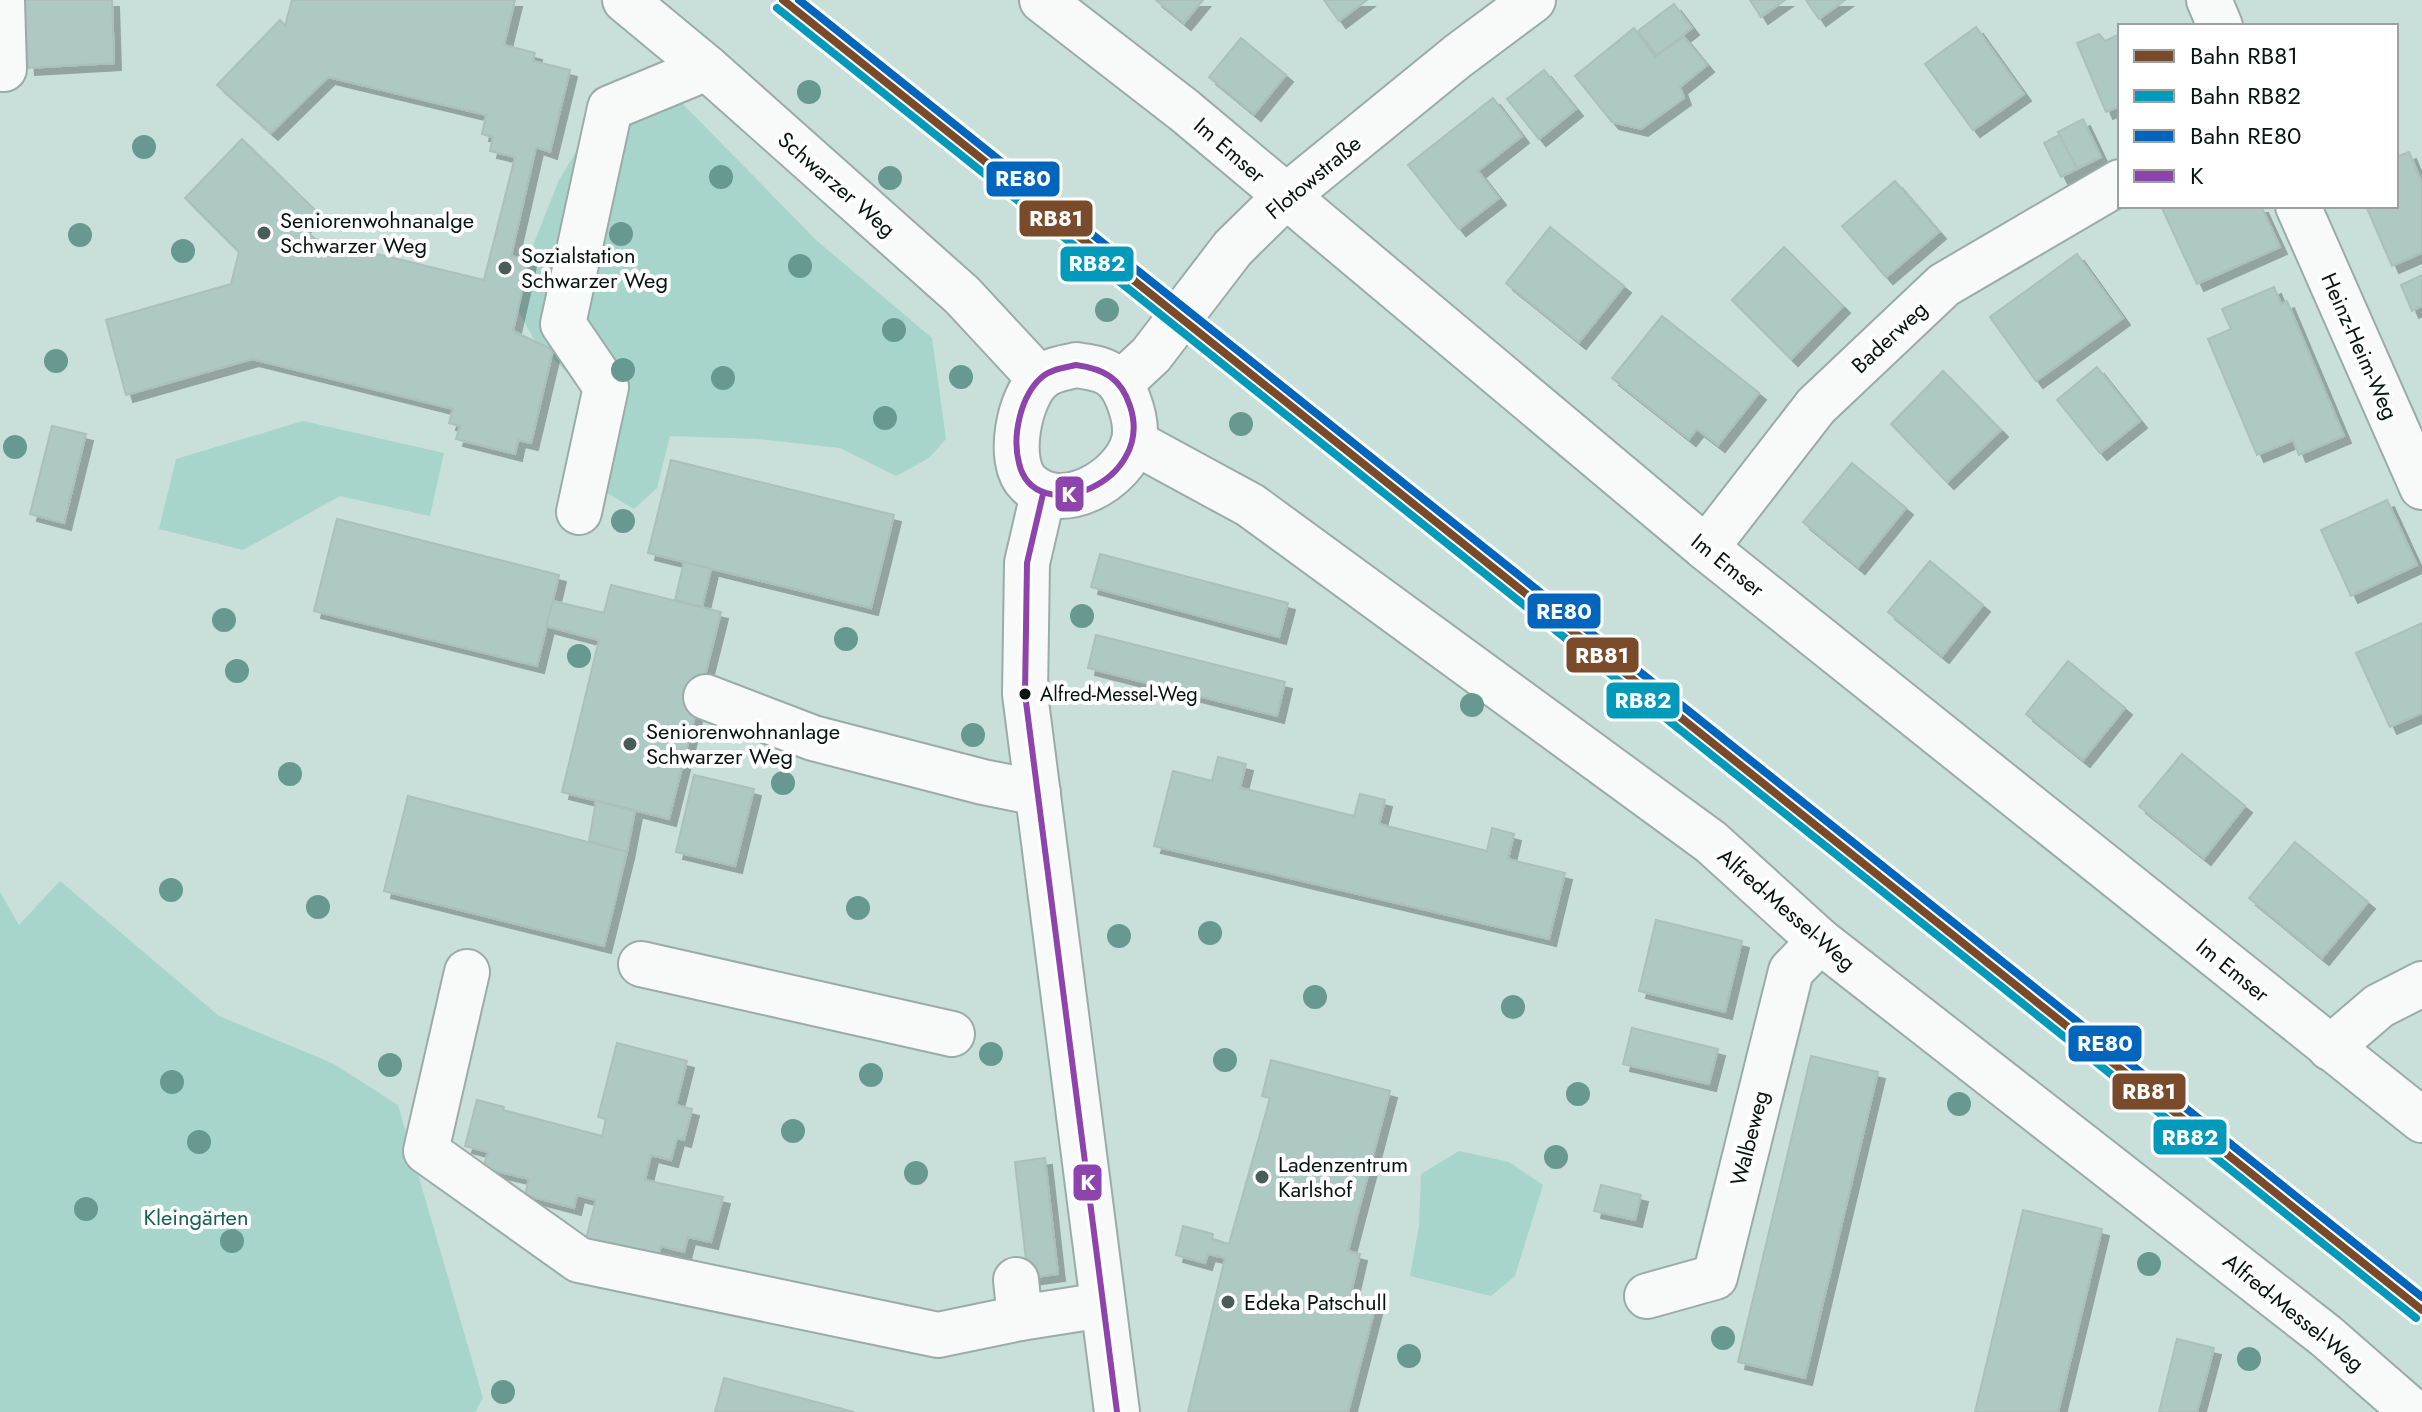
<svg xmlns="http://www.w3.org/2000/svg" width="2422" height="1412" viewBox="0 0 2422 1412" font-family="Jost,sans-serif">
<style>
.green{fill:#a8d5cb}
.building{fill:#aec9c3;stroke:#acbfba;stroke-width:2;filter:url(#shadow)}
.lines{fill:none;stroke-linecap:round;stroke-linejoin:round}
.minor-casing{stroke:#9baca8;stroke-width:48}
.minor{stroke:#f7faf9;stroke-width:44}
.bus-1-casing{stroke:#fff;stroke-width:12}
.bus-1{stroke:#8e44ad;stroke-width:6}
.rail-1-casing{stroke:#fff;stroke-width:14}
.rail-2-casing{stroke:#fff;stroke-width:14}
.rail-3-casing{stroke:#fff;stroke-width:14}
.rail-1{stroke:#7a4b2a;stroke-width:8}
.rail-2{stroke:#019abb;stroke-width:8}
.rail-3{stroke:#0065bd;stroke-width:8}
.tree{fill:#679990}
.poi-dot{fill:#4a5c58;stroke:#fff;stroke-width:3}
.bus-dot{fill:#061512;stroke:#fff;stroke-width:3}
.labels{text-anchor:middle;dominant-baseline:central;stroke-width:8;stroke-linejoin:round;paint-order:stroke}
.bus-label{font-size:20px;fill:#061512;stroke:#fff;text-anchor:start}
.street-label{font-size:22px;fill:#061512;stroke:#fff}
.poi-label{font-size:22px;fill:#061512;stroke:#fff;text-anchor:start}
.park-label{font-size:22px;fill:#186054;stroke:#fff}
.line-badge{stroke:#fff;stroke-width:3}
.badge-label{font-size:22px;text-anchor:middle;font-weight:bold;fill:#fff}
</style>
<defs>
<filter id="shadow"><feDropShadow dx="7" dy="7" stdDeviation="0" flood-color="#0004"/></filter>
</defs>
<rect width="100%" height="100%" fill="#c8dfda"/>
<g class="green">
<polygon points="678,99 816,240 932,338 946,439 929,458 896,476 840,448 758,439 670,436 657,488 634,509 602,490 578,383 535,341 516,307 532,248 559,180 594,122"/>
<polygon points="303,421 444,453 430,516 340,496 243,550 159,529 176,459"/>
<polygon points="60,881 219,1016 334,1064 398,1105 483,1398 475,1412 0,1412 0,892 19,925"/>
<polygon points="1459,1151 1509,1162 1543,1185 1515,1276 1491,1296 1410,1276 1419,1226 1421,1174"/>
</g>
<g class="building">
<polygon points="24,0 112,0 114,63 28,68"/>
<polygon points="292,0 515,0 504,45 535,53 533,61 570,70 550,152 536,147 511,256 529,260 513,331 553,350 531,443 518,440 515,454 456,439 460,426 449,423 453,409 252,359 126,395 106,320 231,284 239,252 185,198 242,139 317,212 302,227 315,239 484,280 515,157 490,151 493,137 482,134 486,115 328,77 271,133 217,85 280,20 285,26"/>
<polygon points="1156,0 1203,0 1184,23"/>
<polygon points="1324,0 1367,0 1339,21"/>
<polygon points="1750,0 1785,0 1761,17"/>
<polygon points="1806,0 1845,0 1819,19"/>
<polygon points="1674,4 1692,28 1657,55 1638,31"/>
<polygon points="1976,27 2024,94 1973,130 1925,64"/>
<polygon points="1634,28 1655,57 1684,37 1707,65 1680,87 1684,98 1641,129 1612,122 1575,76"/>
<polygon points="2099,34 2105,41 2120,34 2120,106 2106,112 2077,43"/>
<polygon points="1241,38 1286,75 1254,114 1209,77"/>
<polygon points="1544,70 1576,109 1539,139 1507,99"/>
<polygon points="1493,98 1522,136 1478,171 1499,198 1459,229 1408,165"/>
<polygon points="2083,119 2101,157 2077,169 2058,132"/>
<polygon points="2059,135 2077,169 2061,177 2044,143"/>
<polygon points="2409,152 2422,183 2422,253 2392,266 2366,206 2396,206 2396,157"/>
<polygon points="1895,181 1939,232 1886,277 1842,226"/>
<polygon points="2161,206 2261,206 2280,247 2197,284"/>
<polygon points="1550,227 1624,286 1579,342 1506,283"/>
<polygon points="1784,247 1843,306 1791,359 1732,300"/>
<polygon points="2077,254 2123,318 2036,381 1990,317"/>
<polygon points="2422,275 2422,306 2412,311 2401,285"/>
<polygon points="2274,287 2281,304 2287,301 2344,436 2299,455 2293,440 2257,455 2208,339 2231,329 2222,309"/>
<polygon points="1662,316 1759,393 1718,445 1697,429 1689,439 1612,378"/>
<polygon points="2097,367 2140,421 2100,453 2057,400"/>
<polygon points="1943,371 2001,430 1947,482 1891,424"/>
<polygon points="52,426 86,434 64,523 30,514"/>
<polygon points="671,460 894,515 871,608 648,553"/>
<polygon points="1852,463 1906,508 1858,567 1803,522"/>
<polygon points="2387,500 2417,565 2351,596 2321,530"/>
<polygon points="337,519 559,575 537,666 314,611"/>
<polygon points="1100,554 1288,603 1279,637 1091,587"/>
<polygon points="1930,561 1983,605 1942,656 1888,612"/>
<polygon points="684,562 711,569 702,607 675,600"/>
<polygon points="611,585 721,612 669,819 562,792 599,640 546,626 553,601 604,613"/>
<polygon points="2422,623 2422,713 2390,727 2356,653"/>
<polygon points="1096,635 1285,682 1277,716 1088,668"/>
<polygon points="2068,661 2125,708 2083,760 2026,714"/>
<polygon points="2182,754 2245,806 2204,858 2139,806"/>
<polygon points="1218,757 1246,764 1240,788 1258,792 1354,816 1360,794 1385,800 1379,824 1487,851 1492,828 1514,834 1508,859 1565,873 1549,939 1154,846 1173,771 1212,781"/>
<polygon points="694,775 754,789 735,866 676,852"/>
<polygon points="408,796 627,852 604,946 384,891"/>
<polygon points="596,801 635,811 627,852 589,841"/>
<polygon points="2295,842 2368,902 2322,958 2249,898"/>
<polygon points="1656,920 1742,941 1725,1012 1639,991"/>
<polygon points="1632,1028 1718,1049 1709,1084 1623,1064"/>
<polygon points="617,1043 687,1061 676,1105 692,1109 684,1140 677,1138 671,1160 651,1155 645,1180 723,1197 711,1242 688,1237 684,1252 661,1246 656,1262 585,1243 596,1200 577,1195 574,1208 525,1195 529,1179 483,1168 488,1152 465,1146 477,1100 504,1107 503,1110 602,1136 606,1119 598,1117"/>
<polygon points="1811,1056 1878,1072 1805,1378 1738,1362"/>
<polygon points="1271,1060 1390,1091 1348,1251 1360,1254 1350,1297 1376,1304 1348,1412 1188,1412 1225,1258 1208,1254 1205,1263 1176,1255 1183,1226 1213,1234 1212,1239 1229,1244 1270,1098 1262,1096"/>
<polygon points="1045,1158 1058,1274 1028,1278 1015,1162"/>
<polygon points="1601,1185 1641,1195 1635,1220 1594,1211"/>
<polygon points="2023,1210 2102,1229 2058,1412 1975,1412"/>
<polygon points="2177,1339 2214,1348 2197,1412 2159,1412"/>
<polygon points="724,1378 854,1412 715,1412"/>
</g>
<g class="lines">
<defs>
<g id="minor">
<polyline points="2,0 4,69"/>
<polyline points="625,0 707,68 962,295 1040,379"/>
<polyline points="1042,0 1185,111 1706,548 2422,1120"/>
<polyline points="2209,0 2220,26"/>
<polyline points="2298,206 2422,487"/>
<path d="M1076 365C1104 369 1117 372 1128 399 1133 412 1137 427 1134 441 1124 480 1061 516 1028 483 1006 462 1019 395 1042 377 1052 369 1064 368 1076 365Z"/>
<polyline points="1121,383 1151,355 1233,248 1285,197 1458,56 1533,0"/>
<polyline points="1134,442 1250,505 1711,842 1820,941 2326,1336 2413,1412"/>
<polyline points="1043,494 1027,563 1025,694 1117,1412"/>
<polyline points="579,512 606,387 563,324 610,108 707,68"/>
<polyline points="1706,548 1816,406 1944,285 2120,182"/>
<polyline points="706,697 813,738 983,782 1038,793"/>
<polyline points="641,964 952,1034"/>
<polyline points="467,972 426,1151 579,1260 938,1335 1020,1318"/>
<polyline points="2330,1048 2379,1006 2422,984"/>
<polyline points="1016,1280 1020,1318 1103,1305"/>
<polyline points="1647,1296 1715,1277 1791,971 1820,941"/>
</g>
</defs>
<use href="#minor" class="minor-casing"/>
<use href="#minor" class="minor"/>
<defs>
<g id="bus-1">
<path d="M1076 365C1104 369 1121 378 1130 406 1156 483 1034 530 1019 463 1012 437 1020 396 1042 377 1051 369 1064 368 1076 365Z"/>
<polyline points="1043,494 1027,563 1025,694 1117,1412"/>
</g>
</defs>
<use href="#bus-1" class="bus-1-casing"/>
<use href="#bus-1" class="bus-1"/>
<defs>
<polyline id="rail-1" points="783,0 2422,1310"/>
<polyline id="rail-2" points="777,8 2416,1318"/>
<polyline id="rail-3" points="799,0 2422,1297"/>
</defs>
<use href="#rail-1" class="rail-1-casing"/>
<use href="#rail-2" class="rail-2-casing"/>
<use href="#rail-3" class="rail-3-casing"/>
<use href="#rail-1" class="rail-1"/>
<use href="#rail-2" class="rail-2"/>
<use href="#rail-3" class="rail-3"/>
</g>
<g class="tree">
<circle cx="809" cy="92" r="12"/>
<circle cx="144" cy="147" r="12"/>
<circle cx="721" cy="177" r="12"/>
<circle cx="890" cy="178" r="12"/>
<circle cx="621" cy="234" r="12"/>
<circle cx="80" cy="235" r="12"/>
<circle cx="183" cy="251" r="12"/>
<circle cx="800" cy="266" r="12"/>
<circle cx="1107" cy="310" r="12"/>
<circle cx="894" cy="330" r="12"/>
<circle cx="56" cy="361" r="12"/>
<circle cx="623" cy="370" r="12"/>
<circle cx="961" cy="377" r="12"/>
<circle cx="723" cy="378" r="12"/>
<circle cx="885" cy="418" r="12"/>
<circle cx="1241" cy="424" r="12"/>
<circle cx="15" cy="447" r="12"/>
<circle cx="623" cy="521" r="12"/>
<circle cx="1082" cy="616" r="12"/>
<circle cx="224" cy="620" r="12"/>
<circle cx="846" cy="639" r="12"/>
<circle cx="579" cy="656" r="12"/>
<circle cx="237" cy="671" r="12"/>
<circle cx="1472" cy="705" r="12"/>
<circle cx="973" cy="735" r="12"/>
<circle cx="290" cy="774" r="12"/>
<circle cx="783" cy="783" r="12"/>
<circle cx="171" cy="890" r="12"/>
<circle cx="318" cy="907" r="12"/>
<circle cx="858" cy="908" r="12"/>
<circle cx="1210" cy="933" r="12"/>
<circle cx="1119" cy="936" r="12"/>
<circle cx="1315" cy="997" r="12"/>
<circle cx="1513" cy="1007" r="12"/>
<circle cx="991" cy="1054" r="12"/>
<circle cx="1225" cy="1060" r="12"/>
<circle cx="390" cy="1065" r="12"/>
<circle cx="871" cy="1075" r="12"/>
<circle cx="172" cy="1082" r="12"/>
<circle cx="1578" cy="1094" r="12"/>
<circle cx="1959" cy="1104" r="12"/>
<circle cx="793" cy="1131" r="12"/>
<circle cx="199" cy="1142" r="12"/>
<circle cx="1556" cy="1157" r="12"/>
<circle cx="916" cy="1173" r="12"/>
<circle cx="86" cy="1209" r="12"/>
<circle cx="232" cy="1241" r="12"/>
<circle cx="2149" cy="1264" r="12"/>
<circle cx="1723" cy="1338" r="12"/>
<circle cx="1409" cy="1356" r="12"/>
<circle cx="2249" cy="1359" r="12"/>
<circle cx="503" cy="1392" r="12"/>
</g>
<g class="poi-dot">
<circle cx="264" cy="233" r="8"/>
<circle cx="505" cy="268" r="8"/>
<circle cx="630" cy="744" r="8"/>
<circle cx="1262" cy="1177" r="8"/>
<circle cx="1228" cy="1302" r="8"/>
</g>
<circle class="bus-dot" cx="1025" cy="694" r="7"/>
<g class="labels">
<g class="bus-label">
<text x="1040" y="694">Alfred-Messel-Weg</text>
</g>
<g class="street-label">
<text transform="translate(1230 150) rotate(41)">Im Emser</text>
<text transform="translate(1313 177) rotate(-40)">Flotowstraße</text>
<text transform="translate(837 184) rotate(41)">Schwarzer Weg</text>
<text transform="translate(1889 337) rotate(-43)">Baderweg</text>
<text transform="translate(2360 346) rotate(66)">Heinz-Heim-Weg</text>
<text transform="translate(1728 565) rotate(39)">Im Emser</text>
<text transform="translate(1787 909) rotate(41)">Alfred-Messel-Weg</text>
<text transform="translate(2233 970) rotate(39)">Im Emser</text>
<text transform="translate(1749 1138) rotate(-76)">Walbeweg</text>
<text transform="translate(2294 1312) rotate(39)">Alfred-Messel-Weg</text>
</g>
<g class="poi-label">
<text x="280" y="220">Seniorenwohnanalge<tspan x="280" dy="25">Schwarzer Weg</tspan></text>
<text x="521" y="255">Sozialstation<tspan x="521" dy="25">Schwarzer Weg</tspan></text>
<text x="646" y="731">Seniorenwohnanlage<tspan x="646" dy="25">Schwarzer Weg</tspan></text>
<text x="1278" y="1164">Ladenzentrum<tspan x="1278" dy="25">Karlshof</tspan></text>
<text x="1244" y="1302">Edeka Patschull</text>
</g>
<g class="park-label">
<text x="196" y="1217">Kleingärten</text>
</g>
</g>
<g class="line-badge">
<rect x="985" y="160" width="76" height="38" rx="8" fill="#0065bd"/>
<rect x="1018" y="199" width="76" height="39" rx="8" fill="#7a4b2a"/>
<rect x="1059" y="245" width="76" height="38" rx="8" fill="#019abb"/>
<rect x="1054" y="475" width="31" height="38" rx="8" fill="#8e44ad"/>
<rect x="1526" y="592" width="76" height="38" rx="8" fill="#0065bd"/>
<rect x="1565" y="636" width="75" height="38" rx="8" fill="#7a4b2a"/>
<rect x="1605" y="681" width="76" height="39" rx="8" fill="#019abb"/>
<rect x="2067" y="1024" width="76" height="39" rx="8" fill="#0065bd"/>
<rect x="2111" y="1072" width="76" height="39" rx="8" fill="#7a4b2a"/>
<rect x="2152" y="1118" width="76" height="38" rx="8" fill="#019abb"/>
<rect x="1072" y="1163" width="31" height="39" rx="8" fill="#8e44ad"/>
</g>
<g class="badge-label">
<text x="1023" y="186">RE80</text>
<text x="1056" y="226">RB81</text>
<text x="1097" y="271">RB82</text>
<text x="1069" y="502">K</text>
<text x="1564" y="619">RE80</text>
<text x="1602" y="663">RB81</text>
<text x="1643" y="708">RB82</text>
<text x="2105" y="1051">RE80</text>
<text x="2149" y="1099">RB81</text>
<text x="2190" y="1145">RB82</text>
<text x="1088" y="1190">K</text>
</g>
<rect x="2118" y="24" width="280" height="184" fill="#ffffff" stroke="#9ba1a0" stroke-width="2"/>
<rect x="2134" y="50" width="40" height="12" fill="#7a4b2a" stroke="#9ba1a0" stroke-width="2"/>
<text x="2190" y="64" font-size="24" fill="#061512">Bahn RB81</text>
<rect x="2134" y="90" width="40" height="12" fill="#019abb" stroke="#9ba1a0" stroke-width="2"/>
<text x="2190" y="104" font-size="24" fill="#061512">Bahn RB82</text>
<rect x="2134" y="130" width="40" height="12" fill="#0065bd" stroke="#9ba1a0" stroke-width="2"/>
<text x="2190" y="144" font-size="24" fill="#061512">Bahn RE80</text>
<rect x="2134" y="170" width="40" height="12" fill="#8e44ad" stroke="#9ba1a0" stroke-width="2"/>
<text x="2190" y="184" font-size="24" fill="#061512">K</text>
</svg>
